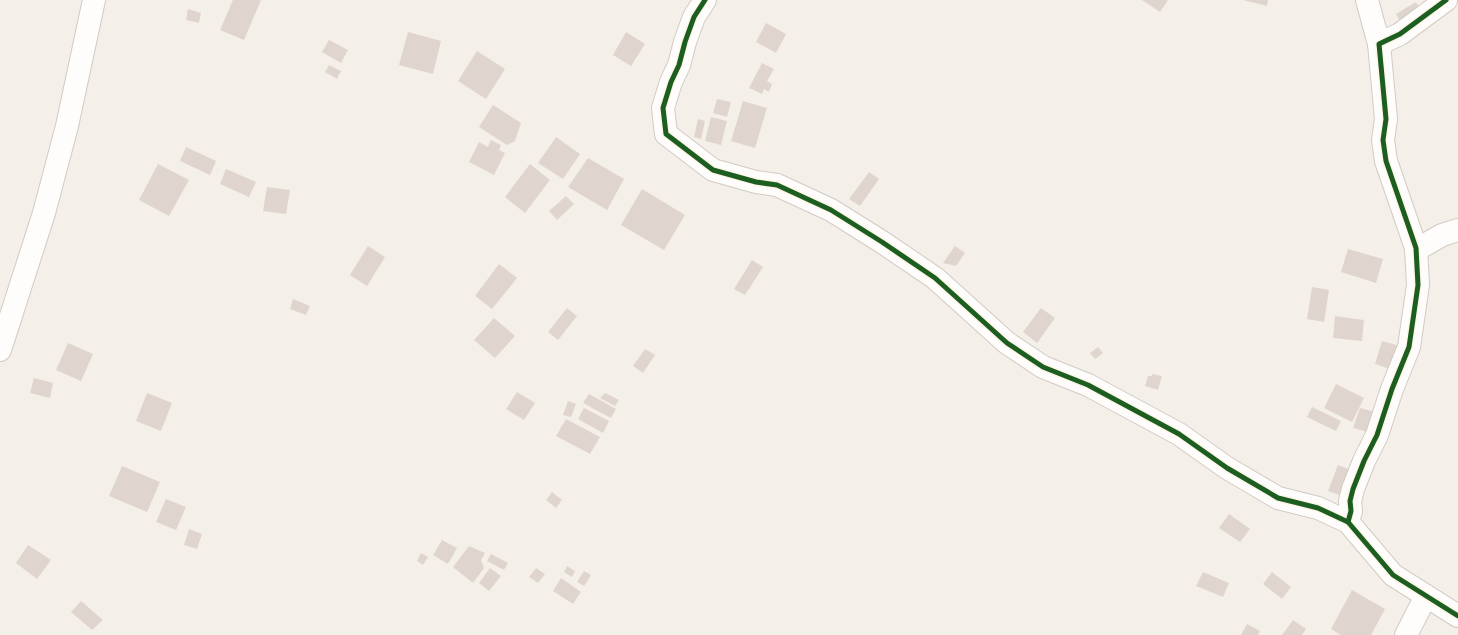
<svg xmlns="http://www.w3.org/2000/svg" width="1458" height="635" viewBox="0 0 1458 635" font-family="Jost,sans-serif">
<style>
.building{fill:#dfd5ce}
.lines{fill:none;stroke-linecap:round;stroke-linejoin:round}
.minor-casing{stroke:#d2cbc4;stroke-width:24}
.minor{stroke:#fefdfc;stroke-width:22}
.cycleway-casing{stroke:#fef5e9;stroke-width:8}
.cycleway{stroke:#1b5e20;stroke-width:5}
</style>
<rect width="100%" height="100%" fill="#f5efe9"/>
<g class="building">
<polygon points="233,0 261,0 244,40 220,30"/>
<polygon points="1142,0 1168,0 1160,12"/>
<polygon points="1243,0 1268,0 1267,6"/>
<polygon points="1416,2 1423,14 1403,26 1396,14"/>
<polygon points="188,9 201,13 199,23 186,20"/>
<polygon points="766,23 786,34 776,53 756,42"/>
<polygon points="408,32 441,41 433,74 399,65"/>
<polygon points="626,32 645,44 631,66 613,55"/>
<polygon points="329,40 348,50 341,63 322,52"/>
<polygon points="477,51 505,69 486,99 458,81"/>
<polygon points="762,63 774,69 767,81 772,84 769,92 764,89 762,94 749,88"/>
<polygon points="329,65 341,71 337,79 325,72"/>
<polygon points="717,99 731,102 727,117 713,113"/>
<polygon points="743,101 767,108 755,148 731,141"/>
<polygon points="493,105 521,123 515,141 507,145 479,127"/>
<polygon points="711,117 727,121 721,145 705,141"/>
<polygon points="698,119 705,121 701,139 694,137"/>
<polygon points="556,137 580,154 563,179 538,163"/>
<polygon points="491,140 501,145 499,150 505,153 494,175 469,162 479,142 488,147"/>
<polygon points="186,147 216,161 210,175 180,161"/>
<polygon points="588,158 624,179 607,210 568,187"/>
<polygon points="158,164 189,180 169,216 139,200"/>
<polygon points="530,164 550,180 525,213 505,197"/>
<polygon points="226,169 256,182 249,197 220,184"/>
<polygon points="869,172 879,179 860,206 849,199"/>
<polygon points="267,187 290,190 286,214 263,211"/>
<polygon points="642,189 685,215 664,250 621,225"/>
<polygon points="566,196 574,204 557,220 549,211"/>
<polygon points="368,246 385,257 367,286 350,275"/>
<polygon points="955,246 965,253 956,266 943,263"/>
<polygon points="1348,249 1383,259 1376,283 1341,272"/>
<polygon points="752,260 763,267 745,295 734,289"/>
<polygon points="499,264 517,278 492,309 475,296"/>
<polygon points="1312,287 1329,290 1324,322 1307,319"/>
<polygon points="293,299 310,306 306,315 290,309"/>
<polygon points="567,308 577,316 558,340 548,332"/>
<polygon points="1041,308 1055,318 1037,343 1023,332"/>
<polygon points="1335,316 1364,320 1362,341 1333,338"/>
<polygon points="494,318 515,336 495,358 474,340"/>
<polygon points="1382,341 1400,346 1393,370 1375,364"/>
<polygon points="68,343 93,354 81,381 56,370"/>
<polygon points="1098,347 1103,353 1095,359 1090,353"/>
<polygon points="645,349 655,355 643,373 633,366"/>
<polygon points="1152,374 1162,376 1158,390 1145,386 1148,376 1152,376"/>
<polygon points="34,378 53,383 50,398 30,393"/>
<polygon points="1336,384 1364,398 1352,422 1324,408"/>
<polygon points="517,392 535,403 524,420 506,409"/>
<polygon points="147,393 172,403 161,431 136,421"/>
<polygon points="605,393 619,400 615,406 600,398"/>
<polygon points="589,394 616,409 611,418 583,403"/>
<polygon points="568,401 576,404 571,417 563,415"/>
<polygon points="1312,407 1341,421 1336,431 1307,417"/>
<polygon points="584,408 609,421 603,433 578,419"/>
<polygon points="1360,408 1378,413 1372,433 1353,428"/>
<polygon points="566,419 600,437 590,454 556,436"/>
<polygon points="1338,465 1351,470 1342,496 1328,491"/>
<polygon points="122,466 160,482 147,512 109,496"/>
<polygon points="552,492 562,500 556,508 546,500"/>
<polygon points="166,499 186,507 176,530 156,522"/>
<polygon points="1229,514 1250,529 1240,542 1219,528"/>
<polygon points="189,529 202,534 197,549 184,545"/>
<polygon points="442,540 457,548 448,564 433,555"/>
<polygon points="28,545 51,560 37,579 16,563"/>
<polygon points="469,546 485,553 481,560 484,568 473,583 453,567"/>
<polygon points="421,553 428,557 423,565 417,561"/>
<polygon points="491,554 508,563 504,570 487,561"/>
<polygon points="567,566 575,571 572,577 564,572"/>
<polygon points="490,568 501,576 489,591 479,583"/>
<polygon points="536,568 545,574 538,583 529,577"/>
<polygon points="584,571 591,575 584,586 577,582"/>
<polygon points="1203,572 1229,583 1223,597 1196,586"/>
<polygon points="1272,572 1291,587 1282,599 1263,584"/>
<polygon points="561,578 581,592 573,604 553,591"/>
<polygon points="1352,590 1385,609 1371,635 1341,635 1331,629"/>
<polygon points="81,601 103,620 92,630 71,612"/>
<polygon points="1293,620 1306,629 1302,635 1282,635"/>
<polygon points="1247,624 1260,631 1258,635 1241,635"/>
</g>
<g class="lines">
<defs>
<g id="minor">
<polyline points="705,0 694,17 685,42 679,65 671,82 663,108 666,134 713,170 756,182 777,185 831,210 882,242 935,278 1007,343 1043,367 1088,385 1179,434 1227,468 1278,498 1318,508 1348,522 1393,575 1458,616"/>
<polyline points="1367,0 1379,44"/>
<polyline points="1416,250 1442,235 1458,230"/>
<polyline points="0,350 44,213 67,126 94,0"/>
<polyline points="1348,522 1351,511 1350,501 1353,489 1364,461 1377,435 1392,389 1409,347 1418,285 1416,248 1386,161 1383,140 1386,119 1379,44 1400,34 1446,0"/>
<polyline points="1406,635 1426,596"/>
</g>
</defs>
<use href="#minor" class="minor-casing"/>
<use href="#minor" class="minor"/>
<defs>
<g id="cycleway">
<polyline points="705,0 694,17 685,42 679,65 671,82 663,108 666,134 713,170 756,182 777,185 831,210 882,242 935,278 1007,343 1043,367 1088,385 1179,434 1227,468 1278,498 1318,508 1348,522 1393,575 1458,616"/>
<polyline points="1348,522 1351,511 1350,501 1353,489 1364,461 1377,435 1392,389 1409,347 1418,285 1416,248 1386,161 1383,140 1386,119 1379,44 1400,34 1446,0"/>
</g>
</defs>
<use href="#cycleway" class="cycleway-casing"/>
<use href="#cycleway" class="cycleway"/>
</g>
</svg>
